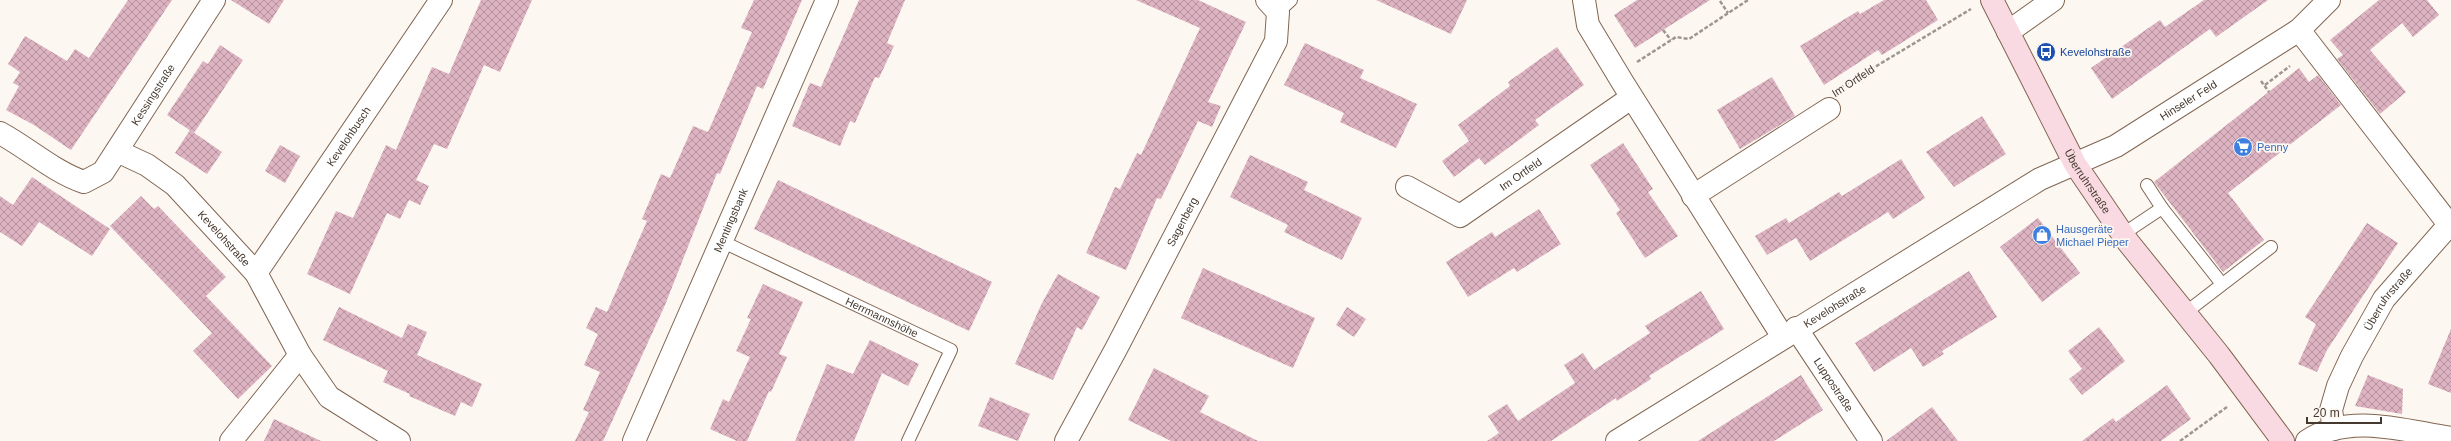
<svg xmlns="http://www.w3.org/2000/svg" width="2451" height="441" viewBox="0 0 2451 441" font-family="Arial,sans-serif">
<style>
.building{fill:url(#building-cross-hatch)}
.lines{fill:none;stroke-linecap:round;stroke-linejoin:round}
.service-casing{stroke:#806651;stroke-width:14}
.minor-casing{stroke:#806651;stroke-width:24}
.secondary-casing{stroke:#806651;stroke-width:24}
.path{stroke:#9e958e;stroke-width:2.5;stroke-dasharray:4 2;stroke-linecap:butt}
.service{stroke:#fff;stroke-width:12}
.minor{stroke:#fff;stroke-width:22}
.secondary{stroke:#fadae2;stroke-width:22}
.labels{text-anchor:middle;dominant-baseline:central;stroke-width:3.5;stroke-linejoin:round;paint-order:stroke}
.transit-label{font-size:11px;fill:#164399;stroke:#fdf7f2;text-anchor:start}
.street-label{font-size:11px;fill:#45392f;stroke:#fdf7f2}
.shop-label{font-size:11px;fill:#366cbe;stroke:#fdf7f2;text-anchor:start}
</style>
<defs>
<pattern id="building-cross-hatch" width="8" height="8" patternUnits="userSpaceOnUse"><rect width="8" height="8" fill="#ddb3c2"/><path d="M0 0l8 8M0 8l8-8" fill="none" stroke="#b5939e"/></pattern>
</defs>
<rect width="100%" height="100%" fill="#fdf7f2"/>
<g class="building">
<polygon points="128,0 172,0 71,150 34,125 6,110 19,86 13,83 20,72 8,64 25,36 67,61 75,49 89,58"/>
<polygon points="231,0 284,0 269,24"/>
<polygon points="481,0 532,0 500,72 484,65 447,149 434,144 416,180 429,186 420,205 409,200 400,219 387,213 350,294 307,274 336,211 353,218 386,145 396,150 432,67 449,74"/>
<polygon points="754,0 802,0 763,89 757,86 720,174 717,173 665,305 603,441 575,441 589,412 583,410 600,372 584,365 598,334 586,328 596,307 607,312 647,221 642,219 661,174 670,178 693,126 708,132 752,32 741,28"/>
<polygon points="859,0 905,0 887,43 894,46 879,78 875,77 855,123 850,121 840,146 792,126 810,83 821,87"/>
<polygon points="1136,0 1198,0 1246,22 1208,102 1221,106 1212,127 1198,121 1161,199 1157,198 1126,270 1086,253 1115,187 1120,189 1137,153 1141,155 1200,28"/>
<polygon points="1376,0 1467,0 1451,34"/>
<polygon points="1637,0 1710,0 1635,48 1614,15"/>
<polygon points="1884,0 1926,0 1938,20 1882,55 1878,50 1824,85 1800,46 1858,11 1860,14"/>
<polygon points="2204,0 2268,0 2216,37 2210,29 2112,99 2091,68 2160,20 2165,27"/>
<polygon points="2379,0 2427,0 2439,15 2413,37 2402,23 2370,50 2406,92 2380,114 2337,59 2343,55 2330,40"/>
<polygon points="1305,43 1364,70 1360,78 1417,104 1396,148 1340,122 1344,113 1284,85"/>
<polygon points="220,45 243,60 194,133 167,115 203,61 208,64"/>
<polygon points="1557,47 1584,85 1535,120 1539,125 1485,165 1479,158 1454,177 1442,161 1469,141 1458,125 1510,86 1508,82"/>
<polygon points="2299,68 2309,82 2318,75 2341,105 2228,193 2264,240 2223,272 2154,182"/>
<polygon points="1772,77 1795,116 1740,149 1717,110"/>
<polygon points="1982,116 2006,154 1954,187 1926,152"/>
<polygon points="190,130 222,152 207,174 175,153"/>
<polygon points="1623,143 1653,189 1648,192 1678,236 1645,258 1616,213 1620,210 1590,165"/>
<polygon points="280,145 300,156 285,183 265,171"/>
<polygon points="1250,155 1308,182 1304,190 1362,218 1342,260 1284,232 1288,225 1230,197"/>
<polygon points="1901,159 1925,198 1893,219 1888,212 1810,261 1796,238 1767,255 1755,236 1786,218 1789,223 1839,192 1842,196"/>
<polygon points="32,177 110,229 92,256 39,222 22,246 0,232 0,196 13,205"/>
<polygon points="778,180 992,282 969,331 754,229"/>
<polygon points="141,196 154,209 158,206 226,277 206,296 272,366 238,399 193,351 212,333 110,226"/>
<polygon points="1539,209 1561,244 1517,272 1514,268 1468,297 1446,262 1492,232 1495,237"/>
<polygon points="2038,218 2080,273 2042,302 2000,247"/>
<polygon points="2367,223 2398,243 2327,350 2317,372 2298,364 2316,324 2305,317"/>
<polygon points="1203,268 1315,318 1293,368 1181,318"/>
<polygon points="1969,271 1997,317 1942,351 1944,354 1923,367 1911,348 1874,372 1855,343"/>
<polygon points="1058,274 1100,297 1082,330 1077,327 1053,380 1015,364 1041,305"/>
<polygon points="763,284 803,302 779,354 787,357 771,392 769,391 747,441 737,441 710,429 723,399 729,402 750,357 736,351 751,319 747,318"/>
<polygon points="1701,291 1724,329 1649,376 1651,379 1617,401 1616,398 1551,441 1487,441 1499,433 1488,416 1507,404 1518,421 1575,383 1564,365 1583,353 1594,370 1650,333 1645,326"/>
<polygon points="339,307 402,338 408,324 427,332 417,355 482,384 472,407 461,402 455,416 409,396 410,394 383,382 388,371 323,340"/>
<polygon points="1347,307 1366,319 1354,337 1336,325"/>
<polygon points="2099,327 2125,361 2082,395 2069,379 2082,369 2068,351"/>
<polygon points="2451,329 2451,393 2428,384"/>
<polygon points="870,340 919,364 908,386 882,373 854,441 795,441 827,364 853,374"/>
<polygon points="1154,368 1209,396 1200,412 1258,441 1171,441 1128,420"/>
<polygon points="1801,375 1823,410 1774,441 1698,441"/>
<polygon points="2368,375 2403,389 2402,414 2355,406"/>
<polygon points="2167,385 2191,419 2161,441 2082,441 2113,418 2116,422"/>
<polygon points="990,397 1030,414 1018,441 978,426"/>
<polygon points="1932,407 1958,441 1886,441"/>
<polygon points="274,419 321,441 264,441"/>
</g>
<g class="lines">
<defs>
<g id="service">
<polyline points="1278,12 1291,0"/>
<polyline points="2147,185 2162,208 2222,284"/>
<polyline points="2123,234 2162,208"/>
<path id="s1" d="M721 241 951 350 908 441"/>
<polyline points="2185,313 2271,247"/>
</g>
<g id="minor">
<polyline points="1584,0 1588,25 1623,83 1783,337"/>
<polyline points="2299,30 2451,227"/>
<polyline points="2008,32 2053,0"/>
<path id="s2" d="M0 133C28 148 54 172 84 182L103 172 214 0"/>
<path id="s3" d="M117 151 147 165 175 185 256 273 300 355 329 397 399 441"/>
<path id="s4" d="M1407 187 1460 216 1631 98"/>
<polyline points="1693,196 1829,109"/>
<path id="s5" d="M256 273 441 0"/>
<path id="s6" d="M1796 328 1871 441"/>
<path id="s7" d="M2334 429 2331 410 2338 386 2352 356 2384 299 2449 225"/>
<polyline points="231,441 300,355"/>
<path id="s8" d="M634 441 827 0"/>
<path id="s9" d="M1066 441 1116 349 1276 41 1278 12 1267 0"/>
<path id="s10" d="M1617 441 2040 179 2116 146 2299 30 2329 0"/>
<path d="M2307 441C2349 412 2405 431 2451 438"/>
</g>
<g id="secondary">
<path id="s11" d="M1992 0 2075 164 2128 242 2219 355 2283 441"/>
</g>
</defs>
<use href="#service" class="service-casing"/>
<use href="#minor" class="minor-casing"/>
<use href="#secondary" class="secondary-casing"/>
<g class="path">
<polyline points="1720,1 1728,13"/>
<polyline points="1663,30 1671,40"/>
<polyline points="1637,62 1676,37 1689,39 1748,0"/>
<polyline points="2261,81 2269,92"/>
<polyline points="2265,85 2290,66"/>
<polyline points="1840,88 1971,9"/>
<polyline points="2180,441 2227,407"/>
</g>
<use href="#service" class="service"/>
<use href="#minor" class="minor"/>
<use href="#secondary" class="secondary"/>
</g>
<defs>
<symbol id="bus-disc" viewBox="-11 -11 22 22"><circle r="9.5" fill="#1a4fb4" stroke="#fdf7f2"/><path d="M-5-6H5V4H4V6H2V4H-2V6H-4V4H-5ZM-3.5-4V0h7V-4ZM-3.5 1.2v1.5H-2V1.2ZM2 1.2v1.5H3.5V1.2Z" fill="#fff"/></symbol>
<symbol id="supermarket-disc" viewBox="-11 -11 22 22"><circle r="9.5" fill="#3f7fe0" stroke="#fdf7f2"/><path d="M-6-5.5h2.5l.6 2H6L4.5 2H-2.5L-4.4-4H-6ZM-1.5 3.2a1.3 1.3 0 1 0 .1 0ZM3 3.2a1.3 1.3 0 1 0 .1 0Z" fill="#fff"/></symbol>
<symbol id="shop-disc" viewBox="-11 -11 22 22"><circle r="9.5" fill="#3f7fe0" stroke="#fdf7f2"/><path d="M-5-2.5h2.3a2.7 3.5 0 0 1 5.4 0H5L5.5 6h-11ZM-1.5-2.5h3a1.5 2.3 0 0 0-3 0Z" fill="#fff"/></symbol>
</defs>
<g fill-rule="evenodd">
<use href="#bus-disc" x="2035" y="41" width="22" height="22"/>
<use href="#supermarket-disc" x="2232" y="136" width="22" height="22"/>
<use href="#shop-disc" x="2031" y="224" width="22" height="22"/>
</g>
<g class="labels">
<g class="transit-label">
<text x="2060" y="52">Kevelohstraße</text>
</g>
<g class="street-label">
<text transform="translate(1853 81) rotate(-33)">Im Ortfeld</text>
<text stroke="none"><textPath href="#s2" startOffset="211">Kessingstraße</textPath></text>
<text stroke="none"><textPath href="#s10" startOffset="666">Hinseler Feld</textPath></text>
<text stroke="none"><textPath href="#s5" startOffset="165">Kevelohbusch</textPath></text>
<text stroke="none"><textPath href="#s4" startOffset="134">Im Ortfeld</textPath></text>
<text stroke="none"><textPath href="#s11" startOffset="205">Überruhrstraße</textPath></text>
<text stroke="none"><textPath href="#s8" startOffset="241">Mentingsbank</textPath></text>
<text stroke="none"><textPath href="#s9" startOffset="248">Sagenberg</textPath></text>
<text stroke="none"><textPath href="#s3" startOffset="140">Kevelohstraße</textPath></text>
<text stroke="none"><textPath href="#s7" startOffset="145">Überruhrstraße</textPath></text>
<text stroke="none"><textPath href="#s10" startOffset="256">Kevelohstraße</textPath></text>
<text stroke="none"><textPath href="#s1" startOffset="178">Herrmannshöhe</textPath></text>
<text stroke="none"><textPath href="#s6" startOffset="68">Luppostraße</textPath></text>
</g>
<g class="shop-label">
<text x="2257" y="147">Penny</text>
<text x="2056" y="229">Hausgeräte<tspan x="2056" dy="13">Michael Pieper</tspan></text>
</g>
</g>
<path d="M2307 417v6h74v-6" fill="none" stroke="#45392f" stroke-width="2"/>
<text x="2313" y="417" font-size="12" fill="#45392f" stroke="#fdf7f2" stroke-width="3" paint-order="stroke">20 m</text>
</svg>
